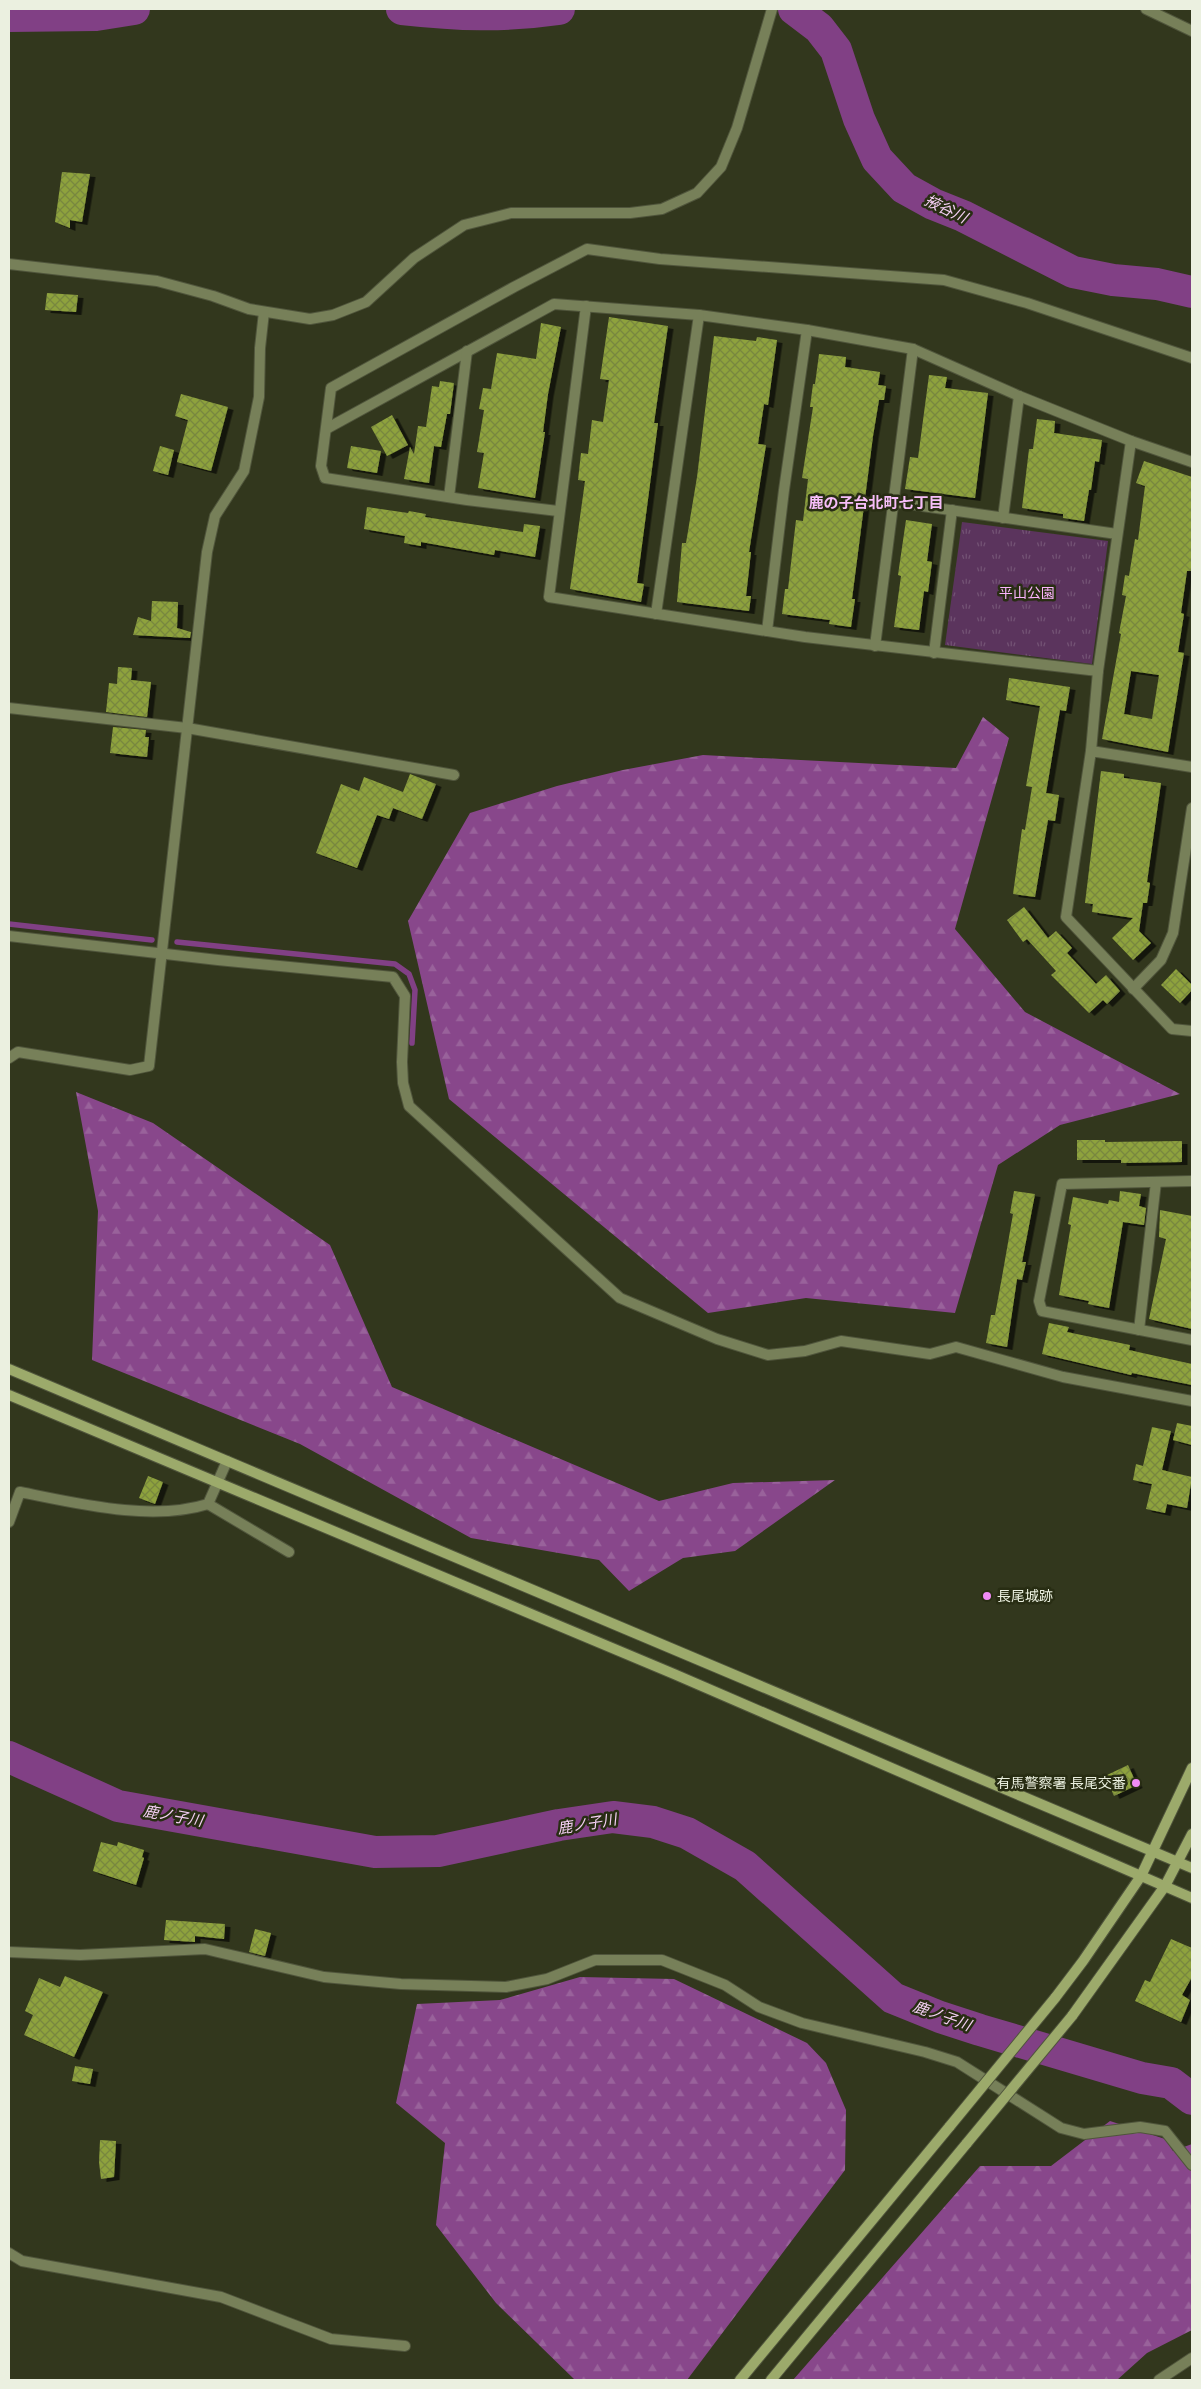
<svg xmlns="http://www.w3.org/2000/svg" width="1201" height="2389" viewBox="0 0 1201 2389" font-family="Roboto,'Noto Sans JP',sans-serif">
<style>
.grass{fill:url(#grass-tufts)}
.forest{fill:url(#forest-firs)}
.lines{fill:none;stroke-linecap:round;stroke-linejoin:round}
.stream{stroke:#814085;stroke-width:5.5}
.river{stroke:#814085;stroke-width:32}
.building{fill:url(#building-cross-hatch);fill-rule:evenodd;filter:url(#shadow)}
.lane-casing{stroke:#50553c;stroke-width:12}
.street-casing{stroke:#50553c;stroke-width:12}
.secondary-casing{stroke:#50553c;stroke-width:12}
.lane{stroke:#778059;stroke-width:10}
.street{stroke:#778059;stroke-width:10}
.secondary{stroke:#9caa6b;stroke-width:10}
.secondary-bridge-casing{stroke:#50553c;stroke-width:12;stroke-linecap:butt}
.secondary-bridge{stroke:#9caa6b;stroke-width:10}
.poi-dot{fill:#f08bf5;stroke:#282d13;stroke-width:2}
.labels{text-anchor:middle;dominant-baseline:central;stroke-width:5;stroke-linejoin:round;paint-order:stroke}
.park-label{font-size:14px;fill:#fcb4ff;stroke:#282d13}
.poi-label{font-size:14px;fill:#ebf0e0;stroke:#282d13;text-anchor:start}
.water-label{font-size:15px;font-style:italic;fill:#f6d1f6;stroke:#282d13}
.neighbourhood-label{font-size:15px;font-weight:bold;fill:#f7bef9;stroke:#282d13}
</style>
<defs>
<pattern id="grass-tufts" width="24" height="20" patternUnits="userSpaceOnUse" patternTransform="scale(1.25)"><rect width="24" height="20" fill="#5b345d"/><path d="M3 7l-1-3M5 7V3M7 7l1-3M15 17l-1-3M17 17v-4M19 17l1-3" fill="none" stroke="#735274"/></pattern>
<pattern id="forest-firs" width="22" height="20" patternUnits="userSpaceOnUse" patternTransform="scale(1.25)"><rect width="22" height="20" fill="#88478b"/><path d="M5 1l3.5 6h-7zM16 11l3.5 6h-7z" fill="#99629b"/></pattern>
<pattern id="building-cross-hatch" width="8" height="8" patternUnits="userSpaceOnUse" patternTransform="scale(1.25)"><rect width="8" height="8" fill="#8ea23d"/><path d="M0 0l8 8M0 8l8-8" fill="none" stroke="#78873f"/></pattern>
<filter id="shadow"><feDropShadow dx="5.5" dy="3" stdDeviation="0" flood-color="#0009"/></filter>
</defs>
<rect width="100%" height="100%" fill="#32371d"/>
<polygon class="grass" points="962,522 1108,541 1092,664 945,645"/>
<g class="forest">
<polygon points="983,717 1009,738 955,929 1025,1012 1180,1094 1060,1125 998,1165 955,1313 806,1298 708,1313 449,1099 408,921 470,813 557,786 623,770 703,755 956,768"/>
<polygon points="76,1092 153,1123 330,1245 392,1387 659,1501 733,1483 835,1480 735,1551 683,1558 629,1591 599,1560 471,1538 300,1444 92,1360 98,1211"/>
<polygon points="580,1977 674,1979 807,2043 826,2063 846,2110 845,2170 687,2380 575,2380 496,2303 436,2225 445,2143 396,2103 417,2004 500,2000"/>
<polygon points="1110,2121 1165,2139 1173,2151 1192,2144 1192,2330 1147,2353 1117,2380 793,2380 980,2166 1051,2166"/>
</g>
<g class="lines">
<g class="stream">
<polyline points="9,924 152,940"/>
<polyline points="177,942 395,964 409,974 415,990 412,1043"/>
</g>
<g class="river">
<path d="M402 9C457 15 504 17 559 9"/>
<polyline points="794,9 819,28 836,50 859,119 877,159 904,188 933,204 963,216 1073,272 1113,280 1157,284 1192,292"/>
<polyline points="9,16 96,15 134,9"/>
<polyline points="9,1757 118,1806 375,1852 438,1851 559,1825 613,1817 653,1822 687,1833 745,1866 893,1998 940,2017 980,2030 1142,2078 1171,2083 1192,2099"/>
</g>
</g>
<g class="building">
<polygon points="62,172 90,174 82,222 70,220 70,228 55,222"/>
<polygon points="47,293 78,295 76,312 45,310"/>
<polygon points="609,317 668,326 654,423 658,423 637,583 644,584 641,602 570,589 585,481 578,480 581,453 588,454 592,420 603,422 609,380 600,379"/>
<polygon points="541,323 561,327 548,394 543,432 545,432 535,498 478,488 484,453 477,452 484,410 479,409 483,388 491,389 497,353 536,359"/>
<polygon points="714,336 756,341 757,337 777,340 768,405 764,404 758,444 766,445 749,552 751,552 746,596 751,596 749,611 677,602 682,543 686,543 697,477"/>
<polygon points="819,354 846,357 845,367 880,372 878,385 886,386 884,400 879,400 873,436 852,599 855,599 851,627 829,624 830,620 782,614 785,589 788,589 796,520 803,521 808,479 802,478 813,407 810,407 813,384 815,384"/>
<polygon points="929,375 947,377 945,388 988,393 975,498 905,489 910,457 918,458"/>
<polygon points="440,381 454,383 450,414 447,414 441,447 434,446 429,483 404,479 410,447 414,454 418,426 426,427 432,386 439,387"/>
<polygon points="181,394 228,407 211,471 177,462 188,420 175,416"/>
<polygon points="392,415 408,445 387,456 371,427"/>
<polygon points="1037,419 1055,421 1054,433 1102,440 1099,462 1095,461 1091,490 1089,490 1084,521 1063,518 1063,514 1022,508 1029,449 1033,449"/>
<polygon points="160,446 174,450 168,475 153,471"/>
<polygon points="351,446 381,451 377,473 347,468"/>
<path d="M1144 461 1192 477V559L1191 571H1187L1181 613 1184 614 1178 652 1184 653 1168 752 1102 739 1121 634 1119 633 1126 596 1122 595 1125 575 1129 576 1135 539 1138 540 1145 486 1136 483ZM1131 671 1159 675 1152 719 1124 714Z"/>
<polygon points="367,507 408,513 409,511 426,514 425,517 523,532 524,524 540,526 535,557 495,550 494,555 421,542 421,546 404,543 405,536 364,529"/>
<polygon points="906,520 932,524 927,561 932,562 928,592 924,591 919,630 894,627 901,576 898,575"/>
<polygon points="152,601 178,602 177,628 191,632 190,638 133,635 138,617 151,621"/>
<polygon points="118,667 132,668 131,680 151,682 147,717 106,712 109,683 117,684"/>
<polygon points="1009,678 1070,687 1066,711 1060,710 1046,793 1059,795 1055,821 1048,820 1035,897 1013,894 1022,829 1025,830 1032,787 1026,786 1040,706 1006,700"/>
<polygon points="113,727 146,730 145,737 149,737 147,757 110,753"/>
<polygon points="1101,771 1124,774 1124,778 1161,783 1147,882 1150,883 1147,903 1143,903 1139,931 1151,943 1133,960 1112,938 1133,918 1092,912 1093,904 1085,903"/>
<polygon points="410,774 436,784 422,819 393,808 389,819 377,815 357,868 316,853 341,784 359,791 364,777 403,792"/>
<polygon points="1024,907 1048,938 1056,931 1072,948 1067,953 1096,984 1106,975 1120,991 1107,1004 1103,1000 1089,1013 1051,975 1056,971 1027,939 1023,942 1007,920"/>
<polygon points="1176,969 1192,985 1192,990 1180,1003 1161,985"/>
<polygon points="1077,1140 1105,1140 1105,1142 1182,1141 1182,1162 1121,1163 1121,1160 1077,1160"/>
<polygon points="1014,1191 1035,1194 1022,1262 1026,1262 1022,1280 1017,1279 1007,1347 986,1343 991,1315 995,1315 1002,1277 1013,1214 1010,1213"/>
<polygon points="1120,1191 1141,1194 1139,1206 1146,1208 1144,1225 1123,1222 1109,1308 1088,1304 1089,1301 1059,1295 1071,1225 1068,1224 1073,1197 1108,1204 1109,1200 1119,1202"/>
<polygon points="1160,1210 1192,1216 1192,1329 1149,1319 1166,1239 1159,1237"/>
<polygon points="1049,1323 1069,1327 1067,1332 1130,1345 1129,1350 1192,1364 1192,1385 1132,1373 1131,1375 1042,1354"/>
<polygon points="1177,1423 1192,1426 1192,1445 1173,1440"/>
<polygon points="1152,1427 1171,1431 1162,1470 1192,1477 1187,1508 1167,1504 1165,1513 1146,1509 1152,1484 1133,1480 1136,1464 1143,1466"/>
<polygon points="148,1476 163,1482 155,1504 139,1498"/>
<polygon points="1128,1765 1137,1785 1114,1796 1105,1776"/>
<polygon points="101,1842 117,1846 118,1842 144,1850 142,1857 144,1858 136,1885 93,1871"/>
<polygon points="166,1920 225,1924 224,1939 195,1936 195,1942 164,1940"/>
<polygon points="255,1929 271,1933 265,1956 249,1952"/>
<polygon points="1171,1939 1192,1948 1192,1977 1182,1995 1190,2000 1181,2022 1135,2001 1145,1980 1150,1982"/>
<polygon points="65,1976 103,1992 74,2057 24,2035 33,2015 25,2011 39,1978 60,1987"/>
<polygon points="75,2066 93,2069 90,2084 72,2081"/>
<polygon points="100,2140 116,2141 114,2177 101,2179 99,2162"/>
</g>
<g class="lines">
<defs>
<polyline id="lane" points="1159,2380 1192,2358"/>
<g id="street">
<polyline points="1146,9 1192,31"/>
<polyline points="9,264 157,281 213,296 249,309 310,319 333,315 366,302 414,258 464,225 511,213 630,213 662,209 697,193 721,167 737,128 772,9"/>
<polyline points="586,306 549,597 805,637 1098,671"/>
<polyline points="326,429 554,304 699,315 807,330 913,349 1019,396 1131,441 1192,462"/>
<polyline points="449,497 467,351"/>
<polyline points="894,502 1117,534"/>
<polyline points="558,511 467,500 325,478 321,466 331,388 514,287 587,249 660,259 944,280 1027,303 1192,358"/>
<polyline points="1003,518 1019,396"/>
<polyline points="656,614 699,315"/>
<polyline points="767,631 784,490 807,330"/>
<polyline points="875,646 913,349"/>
<polyline points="934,653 952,510"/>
<polyline points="9,708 187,728 454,775"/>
<polyline points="1091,751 1098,671 1131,441"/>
<polyline points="1192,767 1091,751 1066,917 1172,1029 1192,1031"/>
<polyline points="9,936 218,960 393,977 405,996 402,1062 403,1083 409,1106 620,1298 717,1339 768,1355 805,1351 841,1341 930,1354 956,1347 1063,1377 1192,1401"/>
<polyline points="1133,989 1161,960 1173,933 1192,808"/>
<polyline points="9,1058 18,1052 130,1070 149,1066 207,552 215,516 244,471 259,397 260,348 264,312"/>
<polyline points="1192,1181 1062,1184 1039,1301 1042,1311 1192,1340"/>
<polyline points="1139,1330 1156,1182"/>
<polyline points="208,1504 289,1552"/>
<path d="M9 1522 20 1492C76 1503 151 1522 208 1504L227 1461"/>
<polyline points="9,1952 80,1955 205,1949 324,1977 401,1984 506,1987 547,1979 595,1960 662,1960 725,1985 759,2007 802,2023 925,2052 957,2062 1061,2128 1084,2134 1140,2127 1165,2131 1192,2165"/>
<polyline points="9,2253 22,2261 221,2297 331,2339 405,2346"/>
</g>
<g id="secondary">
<polyline points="9,1369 1192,1868"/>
<polyline points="9,1395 674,1674 1192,1898"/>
<polyline points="1055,1998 1083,1961 1141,1876 1192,1768"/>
<polyline points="1072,2016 1165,1886 1192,1834"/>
<polyline points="740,2380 950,2126"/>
<polyline points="771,2380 967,2143"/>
</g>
</defs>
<use href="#lane" class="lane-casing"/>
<use href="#street" class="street-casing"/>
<use href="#secondary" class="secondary-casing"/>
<use href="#lane" class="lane"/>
<use href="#street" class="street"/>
<use href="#secondary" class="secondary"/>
<defs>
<g id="secondary-bridge">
<polyline points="950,2126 1055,1998"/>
<polyline points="967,2143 1072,2016"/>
</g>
</defs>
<use href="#secondary-bridge" class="secondary-bridge-casing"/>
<use href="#secondary-bridge" class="secondary-bridge"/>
</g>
<g class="poi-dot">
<circle cx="987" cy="1596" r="5"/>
<circle cx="1136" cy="1783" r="5"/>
</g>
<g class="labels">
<g class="park-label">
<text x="1027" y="593">平山公園</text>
</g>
<g class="poi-label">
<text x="997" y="1596">長尾城跡</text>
<text x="1126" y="1783" text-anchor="end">有馬警察署 長尾交番</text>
</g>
<g class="water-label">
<text transform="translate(946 209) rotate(26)">掖谷川</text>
<text transform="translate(173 1816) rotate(10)">鹿ノ子川</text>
<text transform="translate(587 1824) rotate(-9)">鹿ノ子川</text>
<text transform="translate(942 2016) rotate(20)">鹿ノ子川</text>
</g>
<g class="neighbourhood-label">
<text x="876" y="503">鹿の子台北町七丁目</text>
</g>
</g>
<rect width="1201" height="2389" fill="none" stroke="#ebf0e0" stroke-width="20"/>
</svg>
